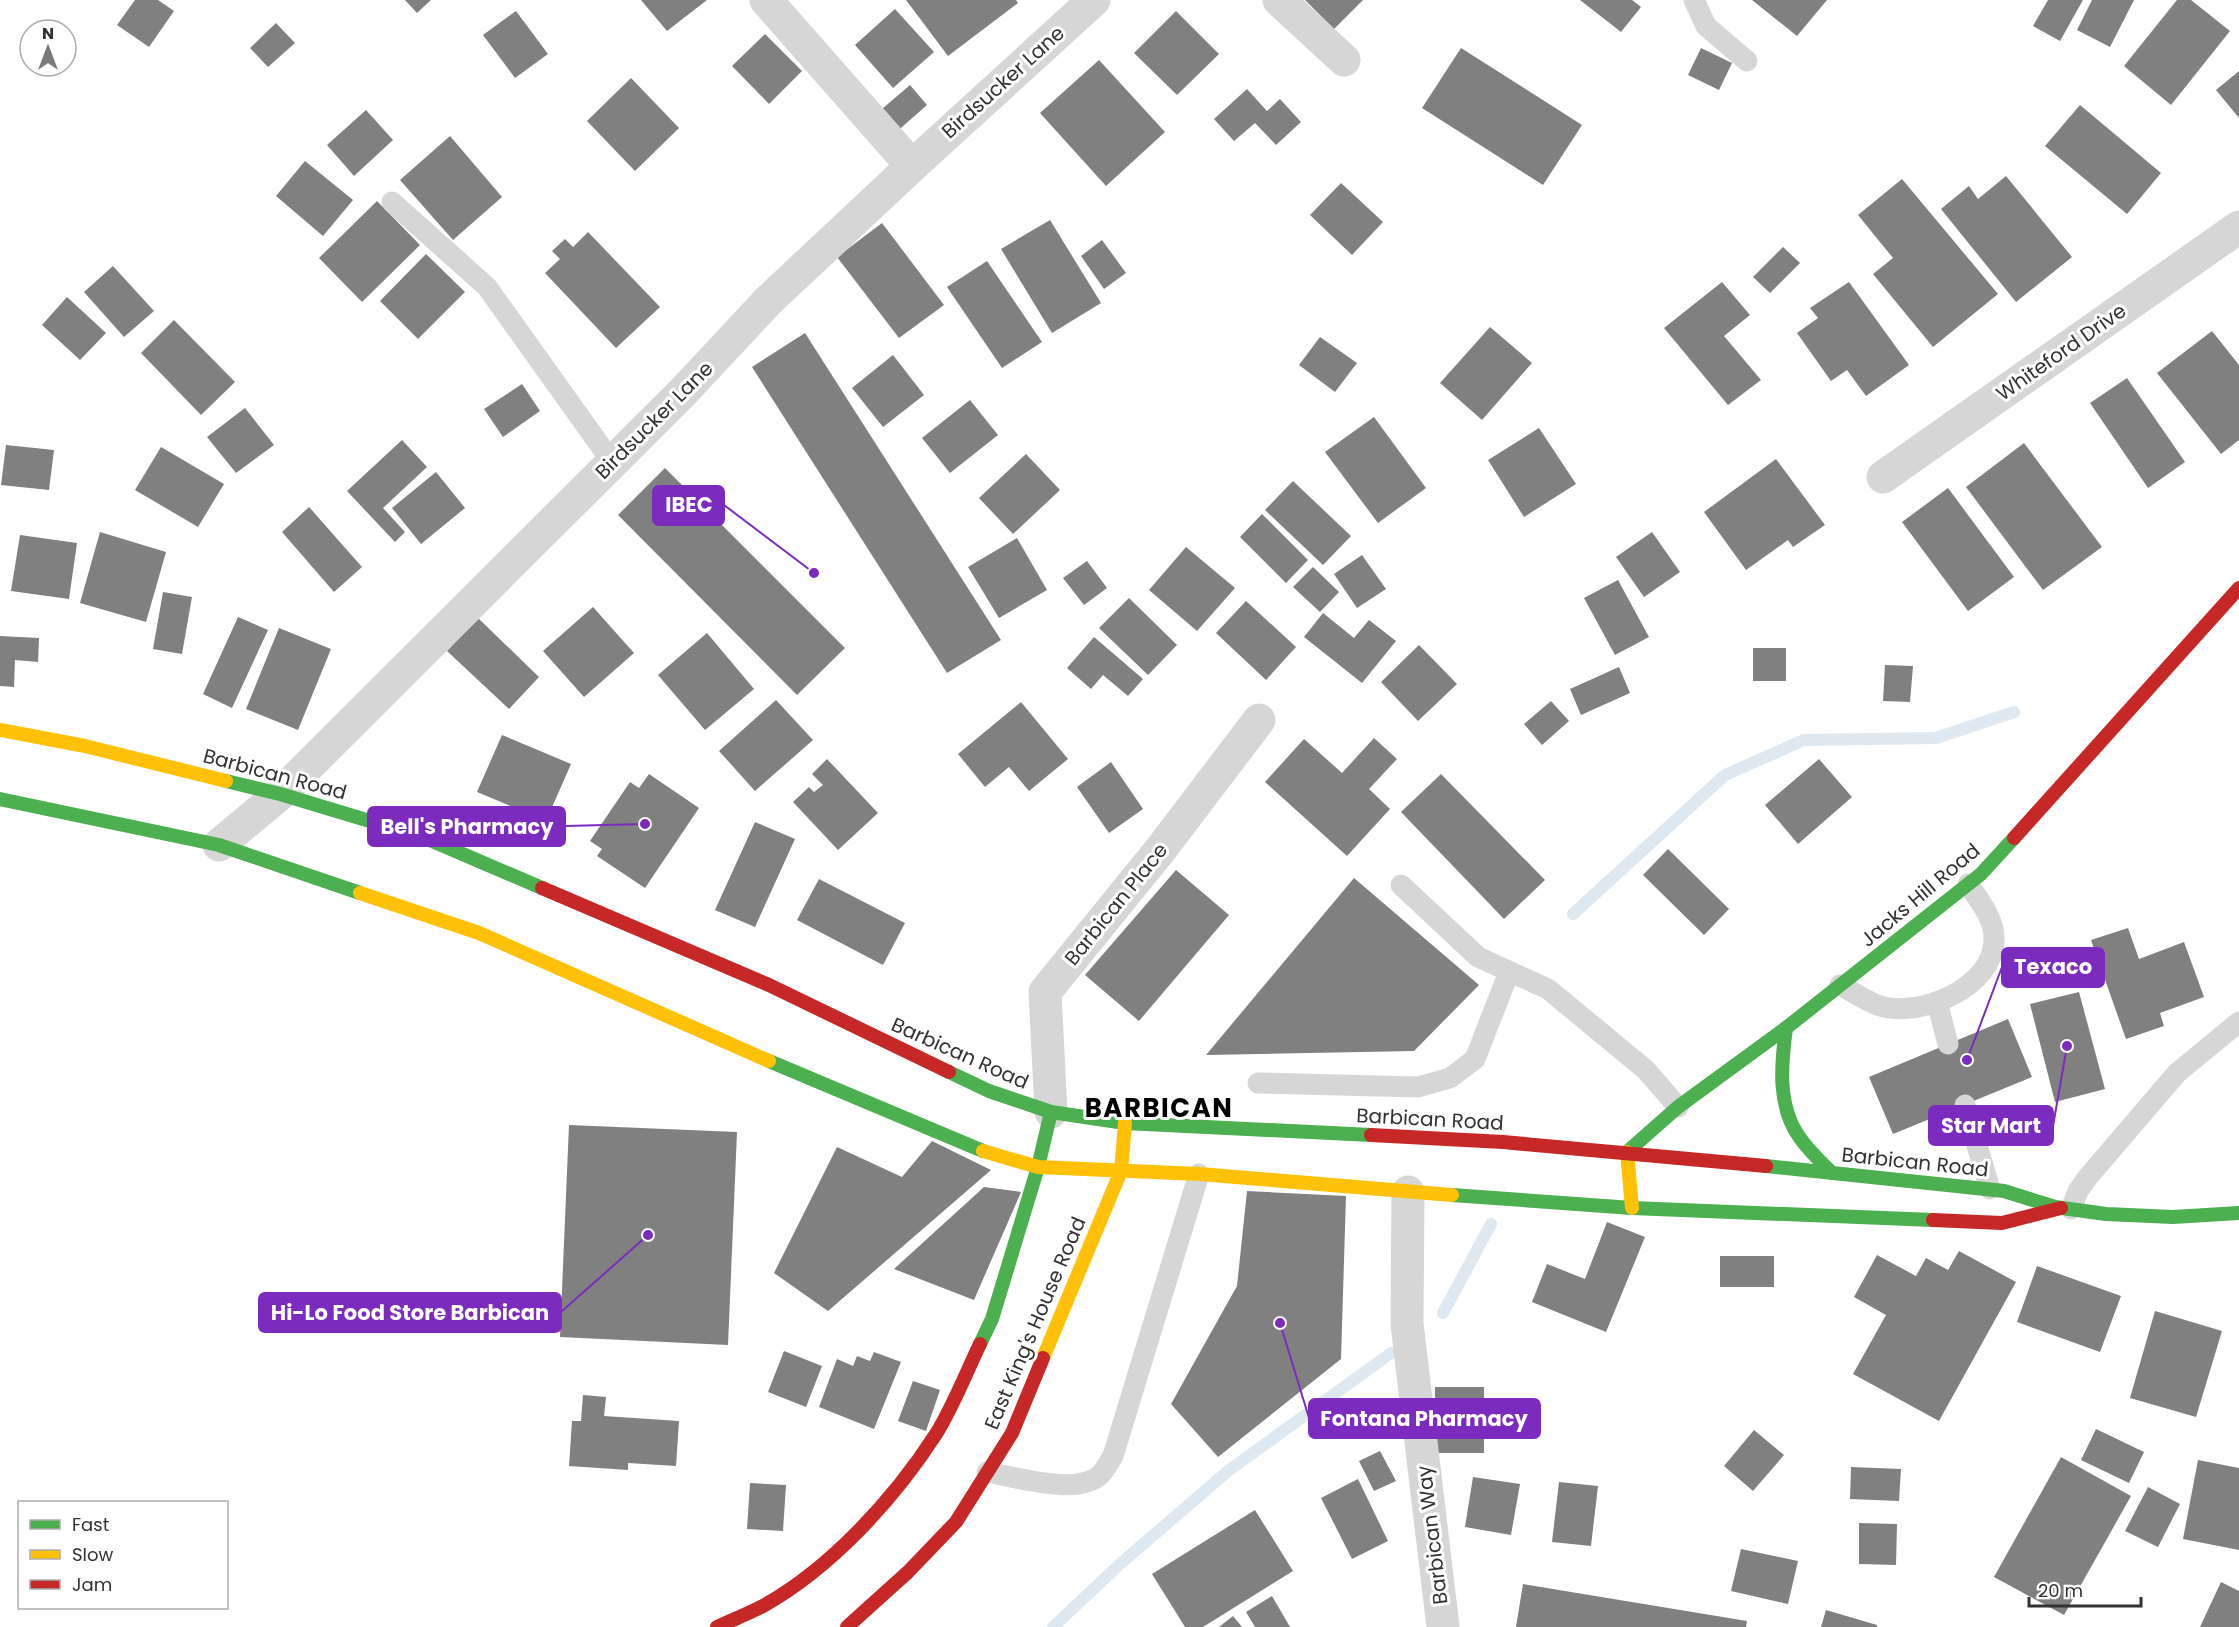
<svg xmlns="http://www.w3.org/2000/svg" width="2239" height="1627" viewBox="0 0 2239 1627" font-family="Poppins,sans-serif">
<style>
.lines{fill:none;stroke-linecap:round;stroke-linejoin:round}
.stream{stroke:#dde8f1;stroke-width:12}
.building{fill:#808080}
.lane{stroke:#d6d6d6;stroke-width:21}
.street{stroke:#d6d6d6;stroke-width:33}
.fast{stroke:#4caf50;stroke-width:14}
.slow{stroke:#ffc107;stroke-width:14}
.jam{stroke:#c62828;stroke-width:14}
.labels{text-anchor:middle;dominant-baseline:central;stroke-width:6;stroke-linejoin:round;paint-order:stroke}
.street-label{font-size:20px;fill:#323232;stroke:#fff}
.district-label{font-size:26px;font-weight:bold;letter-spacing:1.5px;fill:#000;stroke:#fff}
.leader{fill:none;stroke:#7b2cbf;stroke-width:2}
.callout-dot{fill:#7b2cbf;stroke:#fff;stroke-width:2}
.callout{fill:#7b2cbf;stroke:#7b2cbf;stroke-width:2}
.callout-label{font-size:21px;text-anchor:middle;font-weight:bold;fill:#fff}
</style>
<rect width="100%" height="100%" fill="#fff"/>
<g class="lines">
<g class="stream">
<polyline points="1573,914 1725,775 1804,740 1936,738 2014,712"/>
<polyline points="1443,1313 1491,1224"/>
<polyline points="1053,1627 1120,1564 1228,1471 1391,1353"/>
</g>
</g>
<g class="building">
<polygon points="135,0 158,0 174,11 149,47 117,25"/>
<polygon points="405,0 431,0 417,13"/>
<polygon points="641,0 707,0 667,31"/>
<polygon points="906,0 1016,0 1018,3 948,56"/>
<polygon points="1305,0 1363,0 1334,29"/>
<polygon points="1580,0 1632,0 1641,7 1621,32"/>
<polygon points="1752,0 1827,0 1797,36"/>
<polygon points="2048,0 2083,0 2060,41 2033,26"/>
<polygon points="2092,0 2134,0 2110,47 2077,30"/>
<polygon points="2177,0 2191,0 2230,31 2171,105 2124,66"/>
<polygon points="895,9 934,52 893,88 855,45"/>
<polygon points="516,11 548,54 515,78 483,35"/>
<polygon points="1176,11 1219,54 1177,95 1134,53"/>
<polygon points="276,23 295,43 268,67 250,48"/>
<polygon points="765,34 802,71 769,104 732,66"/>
<polygon points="1461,48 1582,125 1543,185 1422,108"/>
<polygon points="1701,48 1732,63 1719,90 1688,75"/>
<polygon points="1099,60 1165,132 1106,186 1040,113"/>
<polygon points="2239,71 2239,118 2216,90"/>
<polygon points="631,78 679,128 635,171 587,121"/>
<polygon points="910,85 927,105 893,135 875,115"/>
<polygon points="1247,89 1267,111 1280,99 1301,122 1276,145 1255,123 1234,141 1214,119"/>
<polygon points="2080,105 2161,173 2127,214 2045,146"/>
<polygon points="366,110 393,140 354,176 327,145"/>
<polygon points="450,136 502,197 453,240 400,180"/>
<polygon points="305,161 353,200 323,236 276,196"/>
<polygon points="2006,176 2072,257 2016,302 1941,209 1969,186 1978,199"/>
<polygon points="1902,179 1998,294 1933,347 1873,274 1893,258 1858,215"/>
<polygon points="1341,183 1383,222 1352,255 1310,215"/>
<polygon points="377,201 420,245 362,302 319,258"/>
<polygon points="1050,220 1101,303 1052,333 1001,249"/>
<polygon points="882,223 944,305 899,338 837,257"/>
<polygon points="588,232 660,307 616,348 545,273 560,259 552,251 565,239 573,247"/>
<polygon points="1102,240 1126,273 1104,289 1081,256"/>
<polygon points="1783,247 1800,263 1770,293 1753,277"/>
<polygon points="426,254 465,292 418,339 380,301"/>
<polygon points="987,261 1042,342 1002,368 947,287"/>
<polygon points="113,266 154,311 124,337 84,292"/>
<polygon points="1722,282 1750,315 1724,336 1761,380 1728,405 1664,328"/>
<polygon points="1849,282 1909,365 1866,396 1847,370 1831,381 1797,333 1818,318 1810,308"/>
<polygon points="67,297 106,333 80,360 42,325"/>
<polygon points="174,320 235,382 201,415 141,353"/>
<polygon points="1490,327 1532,363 1482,420 1440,383"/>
<polygon points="2212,331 2239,365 2239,440 2221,454 2157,373"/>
<polygon points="805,333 1001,640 947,673 752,367"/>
<polygon points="1320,337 1357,363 1335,392 1299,365"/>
<polygon points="893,355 924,395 883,427 852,388"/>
<polygon points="2127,378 2185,462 2148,488 2090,403"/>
<polygon points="522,384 540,411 503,437 484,409"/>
<polygon points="970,400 998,435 950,473 922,438"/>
<polygon points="245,408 274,445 236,473 207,437"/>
<polygon points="1374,417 1426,488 1378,523 1325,452"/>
<polygon points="1539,428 1576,484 1524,517 1488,460"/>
<polygon points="402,440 427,467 383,508 405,532 395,542 347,491"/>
<polygon points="2024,443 2102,547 2043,590 1966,487"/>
<polygon points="6,445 54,450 49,490 1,485"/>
<polygon points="161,447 224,484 198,527 135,490"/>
<polygon points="1026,454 1060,490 1013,534 979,498"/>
<polygon points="1776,459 1825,525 1793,547 1788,540 1746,570 1704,512"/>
<polygon points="665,468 845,648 797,695 618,515"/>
<polygon points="436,472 465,508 421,544 392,508"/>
<polygon points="1293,481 1351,536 1323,565 1265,510"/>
<polygon points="1948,488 2014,577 1968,611 1902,522"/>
<polygon points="309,507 362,567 334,592 282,532"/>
<polygon points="1262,514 1308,560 1286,583 1240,537"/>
<polygon points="100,532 166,552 146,622 80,603"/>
<polygon points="1652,532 1680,572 1644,597 1616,557"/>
<polygon points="20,535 77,543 69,599 11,591"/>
<polygon points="1017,538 1047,590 999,618 968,567"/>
<polygon points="1186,547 1235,588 1197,631 1149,590"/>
<polygon points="1362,555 1386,589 1357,608 1334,574"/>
<polygon points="1087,561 1107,588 1084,605 1063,578"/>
<polygon points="1313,567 1339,592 1320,612 1293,587"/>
<polygon points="1618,580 1649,637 1615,655 1584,598"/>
<polygon points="163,592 192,597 182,654 153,649"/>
<polygon points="1129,598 1177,645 1148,675 1099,628"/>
<polygon points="1246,601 1296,647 1266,680 1216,633"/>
<polygon points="593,607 634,653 584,697 543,651"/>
<polygon points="1323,613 1354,638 1369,620 1396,641 1362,683 1304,637"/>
<polygon points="238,617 268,630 232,708 203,694"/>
<polygon points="478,618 539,677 509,709 447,651"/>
<polygon points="279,628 331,649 298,730 246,709"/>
<polygon points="707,633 754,689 705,730 658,675"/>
<polygon points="0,636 39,638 38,662 15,660 14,687 0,686"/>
<polygon points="1094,637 1143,679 1128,696 1103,675 1091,689 1067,668"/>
<polygon points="1419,645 1457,684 1418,721 1381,682"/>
<rect x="1753" y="648" width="33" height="33"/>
<polygon points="1885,665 1913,666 1910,702 1883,701"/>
<polygon points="1619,667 1630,693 1581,715 1570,689"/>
<polygon points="776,700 813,740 755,791 719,751"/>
<polygon points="1551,701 1569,721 1542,745 1524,724"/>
<polygon points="1021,702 1068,759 1029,791 1009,767 985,787 958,754"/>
<polygon points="502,735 571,764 546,821 477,792"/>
<polygon points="1374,738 1397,759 1369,789 1390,809 1347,856 1265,782 1304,739 1342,773"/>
<polygon points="827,759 878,813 838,850 793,802 809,787 814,792 823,785 812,774"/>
<polygon points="1819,759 1852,797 1798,844 1765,805"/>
<polygon points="1111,762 1143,809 1109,833 1077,787"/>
<polygon points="649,774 699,808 645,888 597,856 602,849 590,841 630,782 639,788"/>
<polygon points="1441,774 1545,880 1504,919 1401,812"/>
<polygon points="755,822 795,839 755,927 715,910"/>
<polygon points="1668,849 1729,909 1704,935 1643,875"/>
<polygon points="1176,870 1229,915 1139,1021 1085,975"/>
<polygon points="1354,878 1479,985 1414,1051 1206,1055"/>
<polygon points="819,879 905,923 883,965 797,920"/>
<polygon points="2128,928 2139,959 2184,942 2204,997 2160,1013 2164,1026 2126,1039 2091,940"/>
<polygon points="2079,992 2105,1089 2055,1102 2030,1004"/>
<polygon points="2008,1019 2032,1077 1893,1134 1869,1077"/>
<polygon points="569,1125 737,1132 728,1345 560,1337"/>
<polygon points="932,1141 991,1170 828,1311 774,1273 837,1147 902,1177"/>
<polygon points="984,1187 1021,1192 974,1300 894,1269"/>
<polygon points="1247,1191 1346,1196 1341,1359 1218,1457 1171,1404 1237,1286"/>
<polygon points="1607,1222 1645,1237 1606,1332 1532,1302 1547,1264 1585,1279"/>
<polygon points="1959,1251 2016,1282 1939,1421 1853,1374 1886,1315 1854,1297 1877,1255 1916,1276 1926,1258 1948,1270"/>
<rect x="1720" y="1256" width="54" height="31"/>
<polygon points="2037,1266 2121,1296 2100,1352 2017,1322"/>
<polygon points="2155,1311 2222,1331 2196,1417 2130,1398"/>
<polygon points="784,1351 822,1366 806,1407 768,1392"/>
<polygon points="874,1352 901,1362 874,1429 819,1407 837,1359 853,1366 857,1356 870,1361"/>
<polygon points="913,1381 940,1390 926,1431 898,1421"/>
<rect x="1435" y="1387" width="49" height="66"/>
<polygon points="583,1395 606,1397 604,1416 679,1421 676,1466 628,1463 628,1470 569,1466 572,1421 581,1421"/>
<polygon points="2096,1429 2144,1452 2129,1483 2081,1460"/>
<polygon points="1754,1430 1784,1455 1753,1491 1724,1466"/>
<polygon points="1380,1451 1396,1481 1374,1491 1359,1461"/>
<polygon points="2061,1457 2131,1496 2064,1615 1994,1577"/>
<polygon points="2198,1460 2239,1468 2239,1550 2183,1539"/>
<polygon points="1851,1467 1901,1469 1899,1501 1850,1499"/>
<polygon points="1473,1477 1520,1484 1511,1535 1465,1527"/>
<polygon points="1358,1479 1388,1541 1352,1559 1321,1498"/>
<polygon points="1559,1482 1598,1486 1591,1546 1552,1542"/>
<polygon points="750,1483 786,1485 783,1531 747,1529"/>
<polygon points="2148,1487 2180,1504 2158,1547 2125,1531"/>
<polygon points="1255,1510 1293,1571 1203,1627 1185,1627 1152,1574"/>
<polygon points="1859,1523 1897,1524 1896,1565 1859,1564"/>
<polygon points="1741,1549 1798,1561 1788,1604 1731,1591"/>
<polygon points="2221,1582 2239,1591 2239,1627 2200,1627"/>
<polygon points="1523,1584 1747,1621 1746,1627 1516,1627"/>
<polygon points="1272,1596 1290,1627 1255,1627 1246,1612"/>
<polygon points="1826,1610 1877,1625 1877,1627 1821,1627"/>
<polygon points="1233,1616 1242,1627 1219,1627"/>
</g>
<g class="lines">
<g class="lane">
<polyline points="1694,0 1706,26 1747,61"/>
<polyline points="392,202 487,287 612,462"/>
<polyline points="1401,885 1478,957 1548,989 1646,1070 1678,1107"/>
<path d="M1840 985C1852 991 1864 1000 1877 1005 1918 1020 1996 987 1994 938 1994 918 1979 900 1968 884"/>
<polyline points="1937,1002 1948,1044"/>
<polyline points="1258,1083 1418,1087 1450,1078 1475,1059 1509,972"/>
<polyline points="1965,1105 1990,1189"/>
<polyline points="2071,1209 2078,1191 2088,1177 2177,1073 2239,1022"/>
<path d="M987 1472C1015 1477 1077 1496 1100 1475 1105 1470 1109 1462 1113 1456L1199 1174"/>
</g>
<g class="street">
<polyline points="766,0 912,166"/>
<polyline points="1279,0 1344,60"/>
<polyline points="1883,477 2239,227"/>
<polyline points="219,845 280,794 683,392 768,301 912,166 1094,0"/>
<polyline points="1051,1112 1045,992 1161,849 1259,720"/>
<polyline points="1408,1192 1407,1324 1443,1627"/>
</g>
<g class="fast">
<polyline points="226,781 280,794 423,837 542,888"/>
<polyline points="0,799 219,845 360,893"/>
<path d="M1786 1028C1781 1065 1777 1106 1800 1138 1809 1151 1821 1162 1832 1173"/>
<polyline points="769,1061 983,1151"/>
<polyline points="949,1072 989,1091 1051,1112 1125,1123 1371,1135"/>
<polyline points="1627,1152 1678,1107 1786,1028 1981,874 2014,838"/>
<polyline points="1766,1166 2004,1191 2055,1207 2106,1214 2173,1217 2239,1213"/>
<polyline points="1452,1195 1632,1208 1933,1220"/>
<polyline points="980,1344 992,1319 1038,1167 1051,1112"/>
</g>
<g class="slow">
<polyline points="0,730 85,746 226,781"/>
<polyline points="360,893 479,933 769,1061"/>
<polyline points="983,1151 1038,1167 1199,1174 1452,1195"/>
<polyline points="1627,1152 1632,1208"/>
<polyline points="1043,1358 1121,1171 1125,1123"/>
</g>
<g class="jam">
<polyline points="2014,838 2239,588"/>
<polyline points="542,888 769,985 949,1072"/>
<polyline points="1371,1135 1503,1142 1766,1166"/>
<polyline points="1933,1220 2002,1223 2061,1208"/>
<path d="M717 1627C732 1620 748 1614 763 1606 831 1568 894 1499 936 1434 952 1409 967 1371 980 1344"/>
<polyline points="847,1627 908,1572 956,1522 1012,1433 1043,1358"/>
</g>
</g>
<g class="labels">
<g class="street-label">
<text transform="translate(1003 82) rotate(-42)">Birdsucker Lane</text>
<text transform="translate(2061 352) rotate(-35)">Whiteford Drive</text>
<text transform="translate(654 420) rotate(-45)">Birdsucker Lane</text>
<text transform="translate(275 774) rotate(15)">Barbican Road</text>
<text transform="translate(1920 895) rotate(-40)">Jacks Hill Road</text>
<text transform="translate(1116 904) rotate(-51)">Barbican Place</text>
<text transform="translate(960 1053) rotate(24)">Barbican Road</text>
<text transform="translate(1430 1119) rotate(3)">Barbican Road</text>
<text transform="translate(1915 1162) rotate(6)">Barbican Road</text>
<text transform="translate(1035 1323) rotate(-67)">East King's House Road</text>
<text transform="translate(1432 1535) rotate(-97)">Barbican Way</text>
</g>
<g class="district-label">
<text x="1159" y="1108">BARBICAN</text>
</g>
</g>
<path class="leader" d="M814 573L724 505M645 824L565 826M1967 1060L2002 967M2067 1046L2053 1126M648 1235L561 1312M1280 1323L1309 1418"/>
<g class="callout-dot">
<circle cx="814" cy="573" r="6"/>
<circle cx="645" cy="824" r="6"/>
<circle cx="1967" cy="1060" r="6"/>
<circle cx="2067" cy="1046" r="6"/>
<circle cx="648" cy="1235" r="6"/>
<circle cx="1280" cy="1323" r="6"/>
</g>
<g class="callout">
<rect x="653" y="486" width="71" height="39" rx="6"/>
<rect x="368" y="807" width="197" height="39" rx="6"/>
<rect x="2002" y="948" width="102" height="39" rx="6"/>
<rect x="1929" y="1106" width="124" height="39" rx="6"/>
<rect x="259" y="1293" width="302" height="39" rx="6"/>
<rect x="1309" y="1399" width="231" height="39" rx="6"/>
</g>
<g class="callout-label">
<text x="689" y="512">IBEC</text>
<text x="467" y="834">Bell's Pharmacy</text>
<text x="2053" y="974">Texaco</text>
<text x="1991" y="1133">Star Mart</text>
<text x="410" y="1320">Hi-Lo Food Store Barbican</text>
<text x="1424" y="1426">Fontana Pharmacy</text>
</g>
<rect x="18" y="1501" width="210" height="108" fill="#ffffff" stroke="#adadad" stroke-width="1.5"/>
<rect x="30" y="1520" width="30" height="9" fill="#4caf50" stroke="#adadad" stroke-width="1.5"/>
<text x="72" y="1531" font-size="18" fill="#323232">Fast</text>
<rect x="30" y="1550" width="30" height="9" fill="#ffc107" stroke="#adadad" stroke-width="1.5"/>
<text x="72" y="1561" font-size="18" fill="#323232">Slow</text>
<rect x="30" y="1580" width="30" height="9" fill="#c62828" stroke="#adadad" stroke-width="1.5"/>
<text x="72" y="1591" font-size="18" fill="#323232">Jam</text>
<g transform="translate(48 48)"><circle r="28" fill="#ffffff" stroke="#adadad" stroke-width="1.5"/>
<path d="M0-4.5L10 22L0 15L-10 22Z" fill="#7a7a7a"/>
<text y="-9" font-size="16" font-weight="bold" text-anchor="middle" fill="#323232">N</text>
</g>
<path d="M2029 1597v9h112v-9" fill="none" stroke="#323232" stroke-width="3"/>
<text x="2038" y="1597" font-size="18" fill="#323232" stroke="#ffffff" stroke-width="4.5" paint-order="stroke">20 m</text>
</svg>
